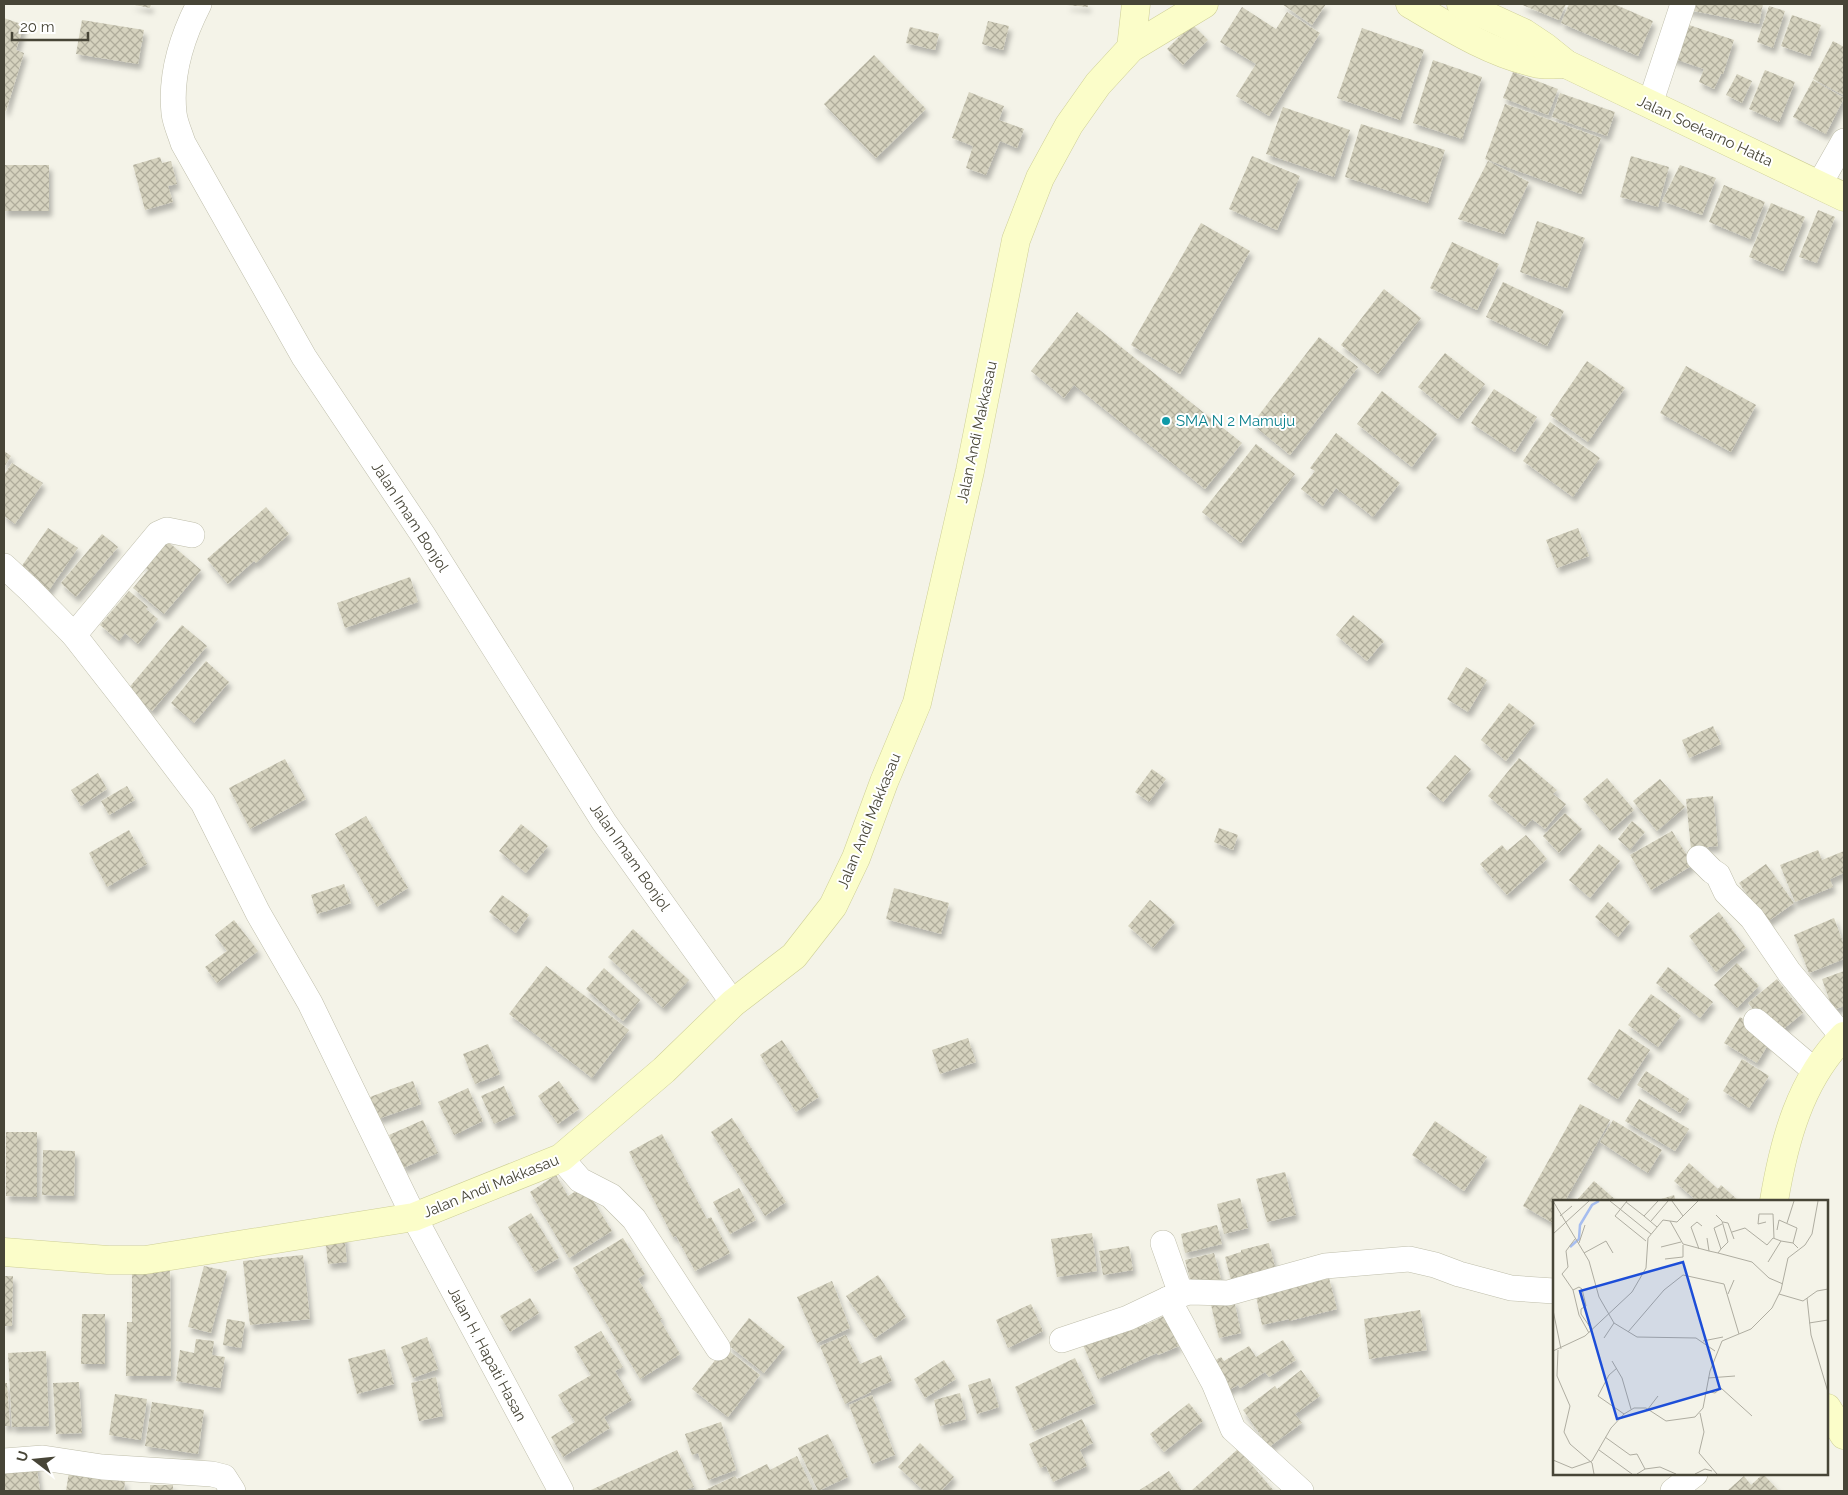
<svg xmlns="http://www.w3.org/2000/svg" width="1848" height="1495" viewBox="0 0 1848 1495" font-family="Raleway,sans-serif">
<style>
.building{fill:url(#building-cross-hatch);filter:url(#shadow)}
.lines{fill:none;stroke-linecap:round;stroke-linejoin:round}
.street-casing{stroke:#bfbeab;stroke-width:26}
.secondary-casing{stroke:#cecf97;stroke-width:29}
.street{stroke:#fff;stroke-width:25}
.secondary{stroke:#fbfdc9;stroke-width:28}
.culture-dot{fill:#0f9aa8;stroke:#fff;stroke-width:2}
.labels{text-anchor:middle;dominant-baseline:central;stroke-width:4;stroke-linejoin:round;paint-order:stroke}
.street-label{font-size:15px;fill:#474537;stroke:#fff}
.culture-label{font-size:15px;fill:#0d838f;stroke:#fff;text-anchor:start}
.inset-river{fill:none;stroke:#a6bdef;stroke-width:2.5}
.inset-road{fill:none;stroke:#afada1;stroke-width:1}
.view{fill:#1d4ed8;fill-opacity:0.15;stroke:#1d4ed8;stroke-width:2.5}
.inset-edge{fill:none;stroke:#474537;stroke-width:2.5}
</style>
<defs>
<pattern id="building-cross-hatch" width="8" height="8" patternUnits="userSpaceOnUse" patternTransform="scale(1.25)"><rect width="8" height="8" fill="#d5d2be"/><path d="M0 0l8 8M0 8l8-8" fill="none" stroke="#afac9b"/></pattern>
<filter id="shadow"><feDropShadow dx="3" dy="5.5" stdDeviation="2.5" flood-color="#0004"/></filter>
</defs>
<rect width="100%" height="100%" fill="#f4f3e8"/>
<g class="building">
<polygon points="130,4 151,4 150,8"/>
<polygon points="1067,4 1088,4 1088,7 1067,5"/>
<polygon points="1282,4 1326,4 1312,25"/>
<polygon points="1520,4 1566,4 1559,20"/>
<polygon points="1569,4 1614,4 1653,21 1638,56 1561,23"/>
<polygon points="1686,4 1763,4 1759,24 1684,9"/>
<polygon points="1769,6 1785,11 1773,48 1757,42"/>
<polygon points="1242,7 1276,29 1287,12 1320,33 1269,116 1236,96 1256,64 1220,42"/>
<polygon points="1792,15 1821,25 1810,56 1781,46"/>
<polygon points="4,18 24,25 16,50 24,53 6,111 4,110"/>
<polygon points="82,20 144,30 138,64 76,54"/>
<polygon points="988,21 1009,26 1003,50 982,44"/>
<polygon points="1680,22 1734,40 1723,74 1721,74 1714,89 1699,82 1704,69 1669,57"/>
<polygon points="1192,24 1208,40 1183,65 1167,49"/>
<polygon points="910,27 939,34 935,50 906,43"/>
<polygon points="1362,28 1424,50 1400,120 1337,98"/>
<polygon points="1833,41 1844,47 1843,95 1813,79"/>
<polygon points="874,55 926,109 876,158 824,104"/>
<polygon points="1433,60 1482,77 1462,139 1413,123"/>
<polygon points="1765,70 1795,82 1779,122 1749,109"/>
<polygon points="1513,72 1558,89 1548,115 1503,98"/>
<polygon points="1737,74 1752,81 1742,103 1726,95"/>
<polygon points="1813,80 1844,98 1826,134 1793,117"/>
<polygon points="969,92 1004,106 999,120 1024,129 1017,148 1000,141 986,175 966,168 973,146 952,138"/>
<polygon points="1560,93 1615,112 1607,136 1552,117"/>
<polygon points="1505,104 1601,138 1581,194 1485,159"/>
<polygon points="1283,107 1350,130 1334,177 1266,154"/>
<polygon points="1361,124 1445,150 1428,203 1345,177"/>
<polygon points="1252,156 1300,176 1277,230 1229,209"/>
<polygon points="1631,156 1669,167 1658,207 1620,197"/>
<polygon points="160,157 162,163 171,161 177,184 168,186 173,202 145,210 133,165"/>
<polygon points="1488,161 1529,182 1504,234 1458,219"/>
<rect x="4" y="165" width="45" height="46"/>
<polygon points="1680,165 1716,178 1702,215 1662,201"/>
<polygon points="1724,185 1765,202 1750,239 1709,222"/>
<polygon points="1771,203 1805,217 1783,271 1749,257"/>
<polygon points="1818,210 1835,217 1817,263 1799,257"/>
<polygon points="1537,221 1585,238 1567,288 1520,272"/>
<polygon points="1201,223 1250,251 1180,374 1131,345"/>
<polygon points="1452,242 1499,264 1477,310 1430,288"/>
<polygon points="1503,282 1564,311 1547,346 1486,317"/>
<polygon points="1384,289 1421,318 1378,374 1341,345"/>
<polygon points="1077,312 1242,443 1205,489 1074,385 1064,398 1031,371"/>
<polygon points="1319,337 1358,367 1290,455 1252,424"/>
<polygon points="1445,353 1485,384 1458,419 1418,387"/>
<polygon points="1587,361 1625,388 1588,442 1550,415"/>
<polygon points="1686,366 1756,405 1731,452 1660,413"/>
<polygon points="1494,389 1537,417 1515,452 1471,423"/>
<polygon points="1382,391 1437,434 1412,467 1357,424"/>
<polygon points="1550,422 1600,458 1573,497 1523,461"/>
<polygon points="1336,433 1400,483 1373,517 1336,488 1323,506 1301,489 1315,471 1310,468"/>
<polygon points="1256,444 1295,474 1241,543 1202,512"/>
<polygon points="4,451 11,456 4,467"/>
<polygon points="12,463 43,483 15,524 4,516 4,475"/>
<polygon points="266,507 289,534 256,563 254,561 228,584 207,559"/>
<polygon points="48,528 78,548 47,593 17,573"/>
<polygon points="1578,528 1589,556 1557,568 1546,540"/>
<polygon points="102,534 118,547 76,597 61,583"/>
<polygon points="166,540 201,570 164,614 133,588 148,570 143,566"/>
<polygon points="410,577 418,602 345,628 337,603"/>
<polygon points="129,591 148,607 146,609 158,619 138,644 125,633 119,641 100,625"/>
<polygon points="1353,615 1384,641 1367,661 1336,635"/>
<polygon points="182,625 207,646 152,711 127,690"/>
<polygon points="206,661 229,682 194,723 171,703"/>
<polygon points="1466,667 1487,680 1468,712 1447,699"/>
<polygon points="1509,703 1535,723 1506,761 1481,740"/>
<polygon points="1713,726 1721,744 1689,758 1682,740"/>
<polygon points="1455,755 1471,769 1443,802 1426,788"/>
<polygon points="1519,758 1557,790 1553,794 1566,804 1545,829 1532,819 1525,827 1488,796"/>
<polygon points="285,759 306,799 250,829 229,788"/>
<polygon points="1152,769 1166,779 1149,802 1135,792"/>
<polygon points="98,773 107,789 81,806 71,790"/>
<polygon points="1607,778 1634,810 1610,831 1583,799"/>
<polygon points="1660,779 1685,807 1657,831 1633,801"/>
<polygon points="127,786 135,800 109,815 101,801"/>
<polygon points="1713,796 1718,846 1691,849 1686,799"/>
<polygon points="1565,813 1582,829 1559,853 1543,836"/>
<polygon points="366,816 408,888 377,907 335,834"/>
<polygon points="1632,821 1645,832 1630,850 1618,839"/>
<polygon points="521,824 548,846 526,873 499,851"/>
<polygon points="1219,828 1238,835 1233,850 1214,842"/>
<polygon points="129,830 147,864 107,887 89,853"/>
<polygon points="1672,831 1693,865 1651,890 1630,855"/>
<polygon points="1526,835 1547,859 1507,895 1480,864 1502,845 1507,851"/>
<polygon points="1599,844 1620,861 1590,898 1569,880"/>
<polygon points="1818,850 1822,860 1844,851 1844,873 1830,879 1833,887 1795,902 1780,865"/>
<polygon points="1766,864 1794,903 1767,922 1739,883"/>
<polygon points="344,884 351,903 317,914 311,895"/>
<polygon points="894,888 949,903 941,934 886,919"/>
<polygon points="502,895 529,915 516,933 489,912"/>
<polygon points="1150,900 1175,922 1153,948 1128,926"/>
<polygon points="1608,902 1630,922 1618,937 1595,917"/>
<polygon points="1719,912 1746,948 1716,972 1689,936"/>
<polygon points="1834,918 1844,945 1844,959 1809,973 1794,935"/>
<polygon points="234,920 258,951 217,983 205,967 227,951 215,935"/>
<polygon points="633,929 689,980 663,1008 608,957"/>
<polygon points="1737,963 1759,986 1737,1008 1714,985"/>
<polygon points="546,966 629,1030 592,1078 509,1014"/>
<polygon points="1668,967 1713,1002 1700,1018 1656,983"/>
<polygon points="604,968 640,1000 623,1021 586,989"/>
<polygon points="1844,971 1844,1006 1833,1010 1822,979"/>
<polygon points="1777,979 1803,1013 1775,1036 1748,1003"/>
<polygon points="1651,994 1681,1016 1658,1047 1628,1025"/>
<polygon points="1740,1017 1772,1038 1757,1063 1724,1043"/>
<polygon points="1619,1029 1650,1050 1618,1099 1587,1079"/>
<polygon points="968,1038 976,1062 940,1074 932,1050"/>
<polygon points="782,1040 819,1097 796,1112 760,1055"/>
<polygon points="488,1044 500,1074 475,1084 463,1054"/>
<polygon points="1742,1059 1769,1076 1749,1108 1723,1091"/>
<polygon points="1646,1071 1689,1099 1680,1113 1637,1085"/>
<polygon points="413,1081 421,1104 378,1119 370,1097"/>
<polygon points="559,1081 579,1109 558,1124 538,1096"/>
<polygon points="504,1086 516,1114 494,1124 481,1096"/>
<polygon points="468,1088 483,1121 454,1135 438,1102"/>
<polygon points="1639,1099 1689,1129 1675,1151 1625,1121"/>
<polygon points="1580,1104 1610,1120 1565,1201 1554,1201 1553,1223 1523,1206"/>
<polygon points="732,1118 786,1202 765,1216 711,1132"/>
<polygon points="423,1120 438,1153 403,1168 389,1135"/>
<polygon points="1613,1120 1662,1150 1648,1173 1600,1142"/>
<polygon points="1435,1121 1487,1157 1464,1191 1412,1155"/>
<polygon points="6,1132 37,1132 37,1197 6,1196"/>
<polygon points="662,1134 707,1219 711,1217 730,1253 695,1271 676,1236 673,1237 629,1152"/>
<polygon points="43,1150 75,1151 74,1196 42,1195"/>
<polygon points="1689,1163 1718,1189 1721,1185 1739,1201 1697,1201 1674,1181"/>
<polygon points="1285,1172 1296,1215 1267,1222 1256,1179"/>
<polygon points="556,1175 568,1196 584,1186 612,1231 569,1258 530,1192"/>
<polygon points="1594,1181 1617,1201 1576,1201"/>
<polygon points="739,1188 756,1220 730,1234 713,1202"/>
<polygon points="1674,1195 1676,1201 1655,1201"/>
<polygon points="1240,1198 1248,1228 1224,1234 1217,1204"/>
<polygon points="531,1213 559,1258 535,1272 508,1227"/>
<polygon points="1217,1225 1222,1244 1185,1253 1181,1234"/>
<polygon points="1092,1233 1097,1271 1057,1277 1051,1239"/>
<polygon points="344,1234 347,1262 328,1264 325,1236"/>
<polygon points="623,1238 645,1274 638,1279 662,1319 660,1320 680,1354 640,1379 573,1268"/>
<polygon points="1269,1243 1277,1275 1231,1280 1225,1257 1241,1252 1241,1250"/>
<polygon points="1129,1246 1133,1270 1103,1275 1099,1251"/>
<polygon points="1214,1253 1221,1279 1192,1287 1185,1260"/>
<polygon points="303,1255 310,1319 250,1325 243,1261"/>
<polygon points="204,1266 227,1271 211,1333 188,1327"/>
<polygon points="132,1270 170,1270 171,1376 126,1376 127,1322 132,1322"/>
<polygon points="878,1275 906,1317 875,1338 846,1296"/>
<polygon points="4,1276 13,1276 12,1326 4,1326"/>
<polygon points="1329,1278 1337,1309 1289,1321 1289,1319 1262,1325 1256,1296"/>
<polygon points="832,1281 850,1328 817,1343 797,1297"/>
<polygon points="530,1298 539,1313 510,1332 500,1316"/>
<polygon points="1234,1300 1241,1333 1219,1338 1211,1305"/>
<polygon points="1031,1304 1043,1331 1008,1348 996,1320"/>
<polygon points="1420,1310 1427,1350 1369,1359 1364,1319"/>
<polygon points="82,1314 105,1314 105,1364 81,1364"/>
<polygon points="1166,1315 1179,1346 1158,1355 1157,1353 1098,1379 1083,1345 1143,1319 1145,1325"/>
<polygon points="749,1318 785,1347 764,1373 728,1345"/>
<polygon points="227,1319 245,1322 241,1348 223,1345"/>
<polygon points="601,1331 623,1367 615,1371 632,1400 604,1417 610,1428 563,1457 551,1437 575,1422 558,1395 591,1375 574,1347"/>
<polygon points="846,1335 860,1364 881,1355 892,1381 871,1390 871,1392 845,1404 820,1346"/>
<polygon points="427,1337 438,1369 413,1378 401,1347"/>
<polygon points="196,1339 214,1341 212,1355 225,1357 220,1388 176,1381 180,1350 194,1353"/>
<polygon points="1283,1340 1296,1360 1269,1377 1265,1372 1240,1388 1238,1385 1224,1393 1207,1365 1221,1357 1224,1361 1249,1346 1256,1357"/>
<polygon points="725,1348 760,1375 728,1417 692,1389"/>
<polygon points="385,1349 394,1384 357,1394 348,1359"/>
<polygon points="46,1351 49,1426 12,1427 8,1353"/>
<polygon points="1075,1358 1096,1403 1034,1431 1015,1387"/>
<polygon points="944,1360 956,1379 925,1398 914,1379"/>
<polygon points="1301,1370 1320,1396 1295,1414 1302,1423 1269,1447 1243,1410 1275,1386 1277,1389"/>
<polygon points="436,1377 443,1416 419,1421 411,1383"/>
<polygon points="990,1378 999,1407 977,1414 968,1385"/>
<polygon points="79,1382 82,1433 56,1434 53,1383"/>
<polygon points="4,1383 7,1383 10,1426 4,1426"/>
<polygon points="960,1393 966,1419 940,1426 934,1400"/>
<polygon points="115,1394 147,1399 141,1440 109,1435"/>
<polygon points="872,1395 895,1455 872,1464 849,1405"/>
<polygon points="152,1402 204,1410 198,1454 145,1446"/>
<polygon points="1189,1403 1203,1421 1164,1452 1150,1434"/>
<polygon points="1082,1419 1093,1443 1080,1450 1087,1466 1053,1482 1046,1466 1040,1468 1029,1444"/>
<polygon points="721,1422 736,1470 708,1480 698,1453 692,1455 685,1434"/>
<polygon points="828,1434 848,1477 818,1491 798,1448"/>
<polygon points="920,1443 954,1477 941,1491 924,1491 898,1467"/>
<polygon points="1238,1449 1274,1491 1191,1491"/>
<polygon points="677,1450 694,1487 684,1491 592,1491 591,1490"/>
<polygon points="797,1456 813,1490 811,1491 703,1491 735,1476 737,1479 767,1464 770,1470"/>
<polygon points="36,1461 40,1491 4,1491 4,1465"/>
<polygon points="1169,1471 1182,1491 1138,1491"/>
<polygon points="69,1472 125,1481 124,1491 66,1491"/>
<polygon points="1763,1474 1779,1491 1727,1491 1744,1476 1751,1485"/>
<rect x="150" y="1485" width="23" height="6"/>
</g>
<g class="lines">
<defs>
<g id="street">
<path d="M199 4C182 37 170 75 174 113 175 123 180 133 183 143L304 357 423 535 604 822 733 1003"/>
<polyline points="1650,104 1683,4"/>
<polyline points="1819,185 1844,141"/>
<polyline points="4,566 30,590 74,635 131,708 203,803 258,913 310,1003 414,1217 561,1491"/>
<polyline points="74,635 158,534 167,530 192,535"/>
<polyline points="1699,858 1712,871 1718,875 1726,892 1752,918 1789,972 1843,1037"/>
<polyline points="1756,1021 1815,1071"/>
<polyline points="561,1158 580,1180 611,1196 634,1219 718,1348"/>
<polyline points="1163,1243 1181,1294"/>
<polyline points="1168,1299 1214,1383 1233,1429 1301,1491"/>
<polyline points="1062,1340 1128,1318 1168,1299 1189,1292 1228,1293 1325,1266 1409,1259 1435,1265 1459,1274 1511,1288 1554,1291"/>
<polyline points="4,1461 43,1458 102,1467 212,1474 224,1477 233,1491"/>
<polyline points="1673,1491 1695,1474"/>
</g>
<g id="secondary">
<path d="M1410 4C1449 27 1490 53 1535 63 1545 66 1556 64 1566 64"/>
<polyline points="1461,4 1524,33 1545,47 1566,64 1844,197"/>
<polyline points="1131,48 1136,4"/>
<path d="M1774 1201C1784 1141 1800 1080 1844 1036"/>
<polyline points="4,1252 108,1260 145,1260 414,1217 561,1158 664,1070 733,1003 794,956 833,906 856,858 884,782 917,703 970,471 1016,240 1040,178 1069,125 1098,84 1131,48 1204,4"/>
<polyline points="1827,1408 1844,1435"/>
</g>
</defs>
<use href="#street" class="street-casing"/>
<use href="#secondary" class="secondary-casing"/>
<use href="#street" class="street"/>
<use href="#secondary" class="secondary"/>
</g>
<circle class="culture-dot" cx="1166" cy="421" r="5"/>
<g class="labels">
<g class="street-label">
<text transform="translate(1705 131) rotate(25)">Jalan Soekarno Hatta</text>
<text transform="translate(977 432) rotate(-78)">Jalan Andi Makkasau</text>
<text transform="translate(410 517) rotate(57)">Jalan Imam Bonjol</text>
<text transform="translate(869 821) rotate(-68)">Jalan Andi Makkasau</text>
<text transform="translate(630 857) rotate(55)">Jalan Imam Bonjol</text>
<text transform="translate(491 1186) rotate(-22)">Jalan Andi Makkasau</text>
<text transform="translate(487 1354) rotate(62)">Jalan H. Hapati Hasan</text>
</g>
<g class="culture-label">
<text x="1176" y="421">SMA N 2 Mamuju</text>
</g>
</g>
<g transform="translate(1553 1200)">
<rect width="275" height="275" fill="#f4f3e8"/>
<path class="inset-river" d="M17 47 26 39 27 25 39 5 46 1"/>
<path class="inset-road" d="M0 1 36 61 46 97 61 123 84 137 143 138 162 151M57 1 98 34M74 1 62 16 93 41M119 1 130 16M73 2 91 16 105 1M163 15 169 21 175 42 168 49M7 16 19 6M91 16 104 27M98 21 115 1M117 21 130 44 156 51M170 22 175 23 181 39M213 22 205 24 206 14H220L221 38M234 23 241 1M169 24 161 28 168 49 165 53 199 62 216 78 230 84M224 30 226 20 244 28 240 43M179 32 192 28 214 45 220 38 228 41M0 34 36 1M154 38 156 51 165 53M22 39 13 51 15 67 9 74 20 90 26 115 36 133M26 43 32 25M108 47 128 42M146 49 138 27 144 22 149 26M31 53 53 41 60 53M112 59 130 57V45M215 62 228 41 240 43 245 48M20 90 26 87 29 89 33 106 28 109V114L39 130M175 94 181 80M226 94 250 101 264 91 275 89M254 98 258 135 275 192M0 110 8 149M256 123 275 120M75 132 111 90 130 75 171 84 186 134M51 138 61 123M150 141 170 137M5 150 4 176 17 206 11 232 17 244 39 263 41 274M0 151 32 136 79 92 93 68 95 38 110 20 124 22 145 1M59 161 69 178 78 209M64 168 56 175 45 196 71 214M157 171 169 141 198 129 219 108 228 90 235 58 252 45 259 34 265 1M155 178 182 176M153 191 162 193 168 188 199 216M95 209 105 196M147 213 151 232 146 253 164 274M52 237 77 255 84 254 92 269M46 250 79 274M0 260 19 268 39 261 58 228 71 214 81 208H93L113 221 142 217 150 208 157 171M84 274 92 269 107 267 123 274M142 274 152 269 159 271"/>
<path class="view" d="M130 62 167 189 64 219 27 91Z"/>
<rect width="275" height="275" class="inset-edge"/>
</g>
<rect width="1848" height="1495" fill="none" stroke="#474537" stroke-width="10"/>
<g transform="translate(35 1460) rotate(286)" stroke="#ffffff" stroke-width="4" paint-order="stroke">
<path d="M0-4L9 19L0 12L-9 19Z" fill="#474537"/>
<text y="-8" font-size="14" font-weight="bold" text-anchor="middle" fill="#474537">U</text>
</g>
<path d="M12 32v8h76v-8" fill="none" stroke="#474537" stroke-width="2.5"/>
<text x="20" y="32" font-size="15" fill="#474537" stroke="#ffffff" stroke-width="4" paint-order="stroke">20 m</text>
</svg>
